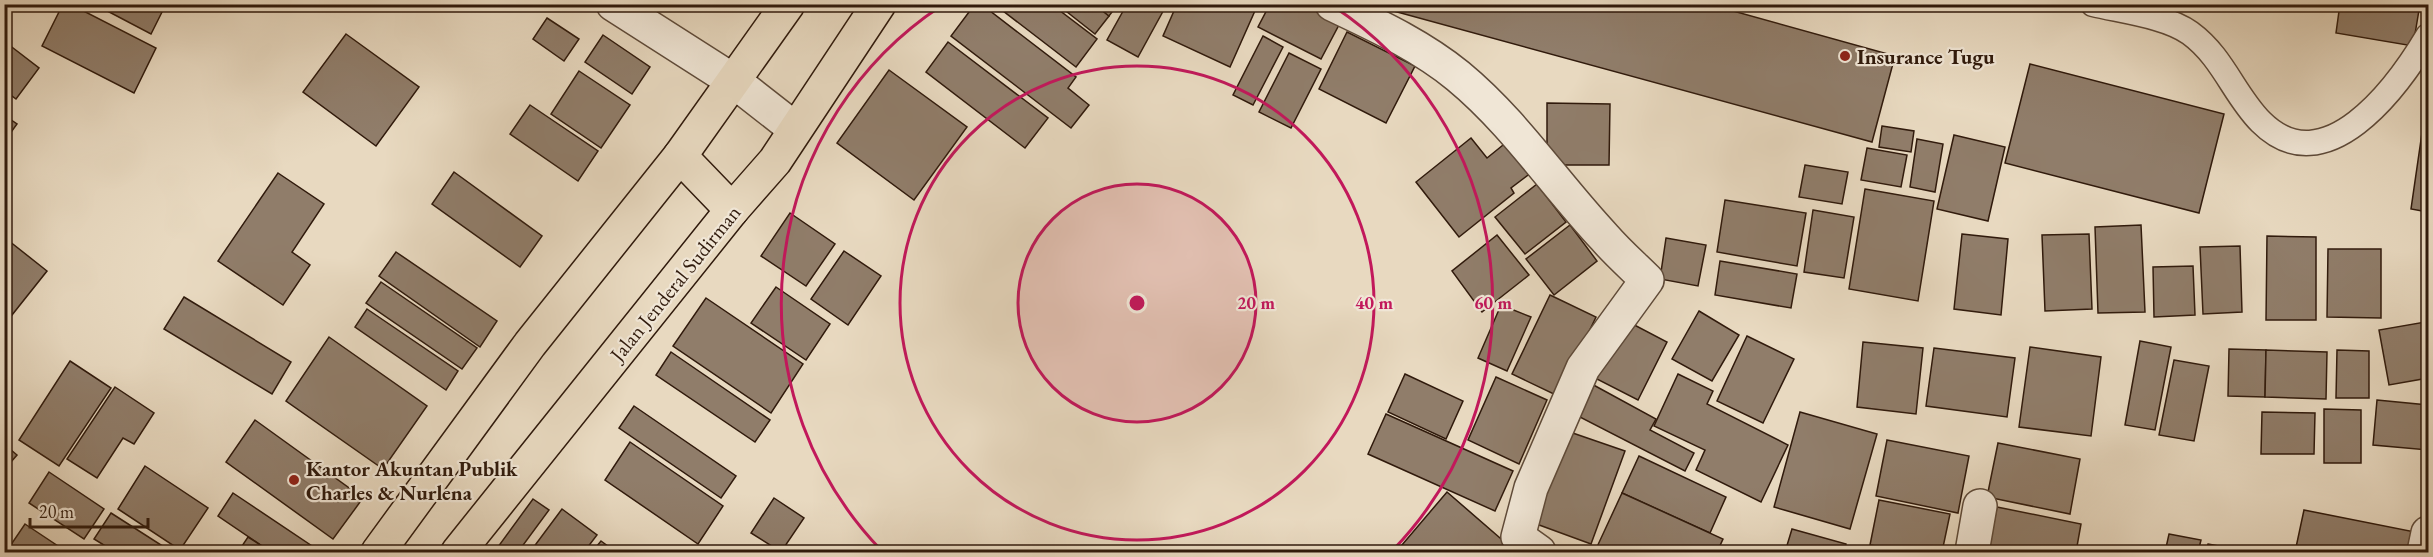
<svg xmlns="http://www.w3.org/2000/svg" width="2433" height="557" viewBox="0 0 2433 557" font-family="'EB Garamond',serif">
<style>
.building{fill:#907d6a;stroke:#301a0c;stroke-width:1.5}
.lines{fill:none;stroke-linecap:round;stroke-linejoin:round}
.service-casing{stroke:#5e4a39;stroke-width:27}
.minor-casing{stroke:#5e4a39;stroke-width:36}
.trunk-casing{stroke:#301a0c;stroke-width:36}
.service{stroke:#f0e6d6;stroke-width:24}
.minor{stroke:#f0e6d6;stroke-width:33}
.trunk{stroke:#e8d9c0;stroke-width:33}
.ring{fill:none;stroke:#c2185b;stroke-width:3}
.poi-dot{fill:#8f2418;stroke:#f0e6d6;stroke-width:2}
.labels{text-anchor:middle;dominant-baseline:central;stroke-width:4.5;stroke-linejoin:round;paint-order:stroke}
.poi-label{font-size:21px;font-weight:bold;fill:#301a0c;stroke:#f0e6d6;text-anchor:start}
.street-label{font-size:21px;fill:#301a0c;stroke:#f0e6d6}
.centre{fill:#c2185b;stroke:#f0e6d6;stroke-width:3}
.ring-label{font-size:18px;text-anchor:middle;font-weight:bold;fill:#c2185b;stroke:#f0e6d6;stroke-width:4.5;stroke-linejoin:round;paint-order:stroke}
</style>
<rect width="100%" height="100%" fill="#e8d9c0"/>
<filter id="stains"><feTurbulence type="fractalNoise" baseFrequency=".00333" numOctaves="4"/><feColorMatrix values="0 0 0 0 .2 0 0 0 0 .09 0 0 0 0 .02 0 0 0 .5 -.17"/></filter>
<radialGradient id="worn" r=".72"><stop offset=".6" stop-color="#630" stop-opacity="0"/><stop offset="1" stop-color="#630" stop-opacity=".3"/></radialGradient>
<g class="building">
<polygon points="63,4 70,4 156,48 134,93 42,46"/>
<polygon points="94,4 166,4 151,34"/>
<polygon points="975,4 981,4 1076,77 1068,88 1089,105 1071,128 951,36"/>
<polygon points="994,4 1051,4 1097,39 1076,67"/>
<polygon points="1057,4 1094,4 1109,16 1095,34"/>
<polygon points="1094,4 1118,4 1109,16"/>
<polygon points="1127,4 1167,4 1138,57 1107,40"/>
<polygon points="1177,4 1258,4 1230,67 1163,36"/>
<polygon points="1270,4 1308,4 1341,21 1321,59 1258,27"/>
<polygon points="1368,4 1708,4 1895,56 1872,142"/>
<polygon points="2340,4 2420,4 2413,46 2336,33"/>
<polygon points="547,18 579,39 564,61 533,39"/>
<polygon points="1347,32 1415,66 1386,123 1319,89"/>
<polygon points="346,34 419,87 376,146 303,92"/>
<polygon points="603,35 650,67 632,94 585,62"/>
<polygon points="1263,36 1283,47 1253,105 1233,95"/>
<polygon points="4,41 39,68 16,99 4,90"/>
<polygon points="948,42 1048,118 1025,148 926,72"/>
<polygon points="1289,53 1321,69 1291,128 1259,112"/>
<polygon points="2030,64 2224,114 2199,213 2005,163"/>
<polygon points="889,70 967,127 914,200 837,143"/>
<polygon points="579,71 630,105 601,148 551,114"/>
<polygon points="1547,103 1610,104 1609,165 1547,165"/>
<polygon points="530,105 598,151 578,181 510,134"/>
<polygon points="4,115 17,124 4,142"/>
<polygon points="1882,126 1914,131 1911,152 1879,147"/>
<polygon points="2423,126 2428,127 2428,212 2411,209"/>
<polygon points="1954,135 2005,147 1988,221 1937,209"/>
<polygon points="1471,138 1487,158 1508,141 1532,172 1511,188 1514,193 1459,237 1416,182"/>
<polygon points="1917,139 1943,144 1935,192 1910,187"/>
<polygon points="1867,148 1907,155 1901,187 1861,180"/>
<polygon points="1805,165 1848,172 1842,204 1799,197"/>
<polygon points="454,172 542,236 520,267 432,204"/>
<polygon points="278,173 324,204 292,252 310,265 283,305 218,261"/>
<polygon points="1537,184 1566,222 1525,254 1495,217"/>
<polygon points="1865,189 1934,201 1918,301 1849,289"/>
<polygon points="1725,200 1806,213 1797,266 1717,252"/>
<polygon points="1813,210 1854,217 1844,278 1804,272"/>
<polygon points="790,213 835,244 806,286 761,256"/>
<polygon points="1570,225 1597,261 1554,295 1526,259"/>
<polygon points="2141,225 2145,312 2098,313 2095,227"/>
<polygon points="1962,234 2008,239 2001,315 1954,309"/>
<polygon points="2089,234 2092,309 2045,311 2042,235"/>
<polygon points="1497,235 1529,275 1482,312 1452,271"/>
<polygon points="2267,236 2316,237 2316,320 2266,320"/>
<polygon points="4,237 47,271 4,325"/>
<polygon points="1666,238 1706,245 1698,286 1660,279"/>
<polygon points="2240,246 2242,312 2203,314 2200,247"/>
<polygon points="2328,249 2381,249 2381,318 2327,317"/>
<polygon points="844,251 881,276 848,325 811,299"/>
<polygon points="396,252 497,321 480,347 379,276"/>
<polygon points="1720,261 1797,274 1791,308 1715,295"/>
<polygon points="2193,266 2195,315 2154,317 2153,267"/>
<polygon points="381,282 477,348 462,369 366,303"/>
<polygon points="776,287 830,324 806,360 751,323"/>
<polygon points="1550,295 1596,317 1558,396 1512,374"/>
<polygon points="184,297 291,362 272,394 164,329"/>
<polygon points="706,298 803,364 771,413 673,346"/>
<polygon points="1501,305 1531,317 1507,371 1478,358"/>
<polygon points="367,309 458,371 446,390 355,327"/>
<polygon points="1699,311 1739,335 1712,381 1672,359"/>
<polygon points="1621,318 1667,342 1638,400 1591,376"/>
<polygon points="2425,322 2428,338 2428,378 2389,385 2379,330"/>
<polygon points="1747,336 1794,359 1763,423 1717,401"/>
<polygon points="329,337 427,406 383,469 286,401"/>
<polygon points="2140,341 2171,347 2155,430 2125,425"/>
<polygon points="1863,342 1923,348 1916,414 1857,407"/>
<polygon points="2030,347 2101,357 2091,436 2019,427"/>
<polygon points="1934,348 2015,358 2007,417 1926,406"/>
<polygon points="2229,349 2266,350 2265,397 2228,396"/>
<polygon points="2266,350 2327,352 2326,399 2265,397"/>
<polygon points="2337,350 2369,351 2369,398 2336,398"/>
<polygon points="671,352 770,420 755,442 656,375"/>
<polygon points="2174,360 2209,366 2194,441 2159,435"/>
<polygon points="70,361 111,388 59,466 19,440"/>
<polygon points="1405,374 1463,401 1446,439 1388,412"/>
<polygon points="1678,374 1713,391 1707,404 1788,445 1761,502 1696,470 1705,450 1654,426"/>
<polygon points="1496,377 1547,400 1519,464 1468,440"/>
<polygon points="1588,382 1656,419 1650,430 1694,453 1685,471 1572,413"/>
<polygon points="115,387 154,413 134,444 123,438 97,478 67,459"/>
<polygon points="2377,400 2428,405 2428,450 2373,445"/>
<polygon points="634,406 736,476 721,498 619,428"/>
<polygon points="2324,409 2361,410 2361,463 2324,463"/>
<polygon points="1800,412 1877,434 1850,529 1774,507"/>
<polygon points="2262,412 2315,413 2314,454 2261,454"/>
<polygon points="1386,414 1513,471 1495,511 1368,454"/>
<polygon points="255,420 363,498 333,539 226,462"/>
<polygon points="1564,430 1625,451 1591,544 1531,522"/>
<polygon points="1887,440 1969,456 1958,513 1876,496"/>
<polygon points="630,442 723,506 698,544 605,480"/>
<polygon points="1998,443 2080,459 2070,514 1987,497"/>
<polygon points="4,444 17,455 4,470"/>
<polygon points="1639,456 1726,497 1710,533 1622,493"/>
<polygon points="145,466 208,508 180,550 118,509"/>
<polygon points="49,472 104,509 84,539 29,503"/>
<polygon points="1447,492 1515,551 1514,552 1396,552"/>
<polygon points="233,493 321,552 271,552 218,516"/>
<polygon points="1622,493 1723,539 1717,552 1603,552 1596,549"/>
<polygon points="774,498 804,518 781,552 751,533"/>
<polygon points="533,499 549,510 518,552 495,551"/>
<polygon points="1879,500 1950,514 1942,552 1909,552 1870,545"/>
<polygon points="1997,507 2081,524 2076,552 1988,552"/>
<polygon points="562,509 597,535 584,552 530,552"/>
<polygon points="2304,510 2415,532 2411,552 2295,552"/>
<polygon points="111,513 172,552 115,552 94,539"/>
<polygon points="25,524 67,552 6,552"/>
<polygon points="1792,529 1846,544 1844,552 1785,552"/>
<polygon points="2169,534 2201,540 2198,552 2165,552"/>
<polygon points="248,537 271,552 238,552"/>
<polygon points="601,541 616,552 592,552"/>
<polygon points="2208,544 2250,552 2206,552"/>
</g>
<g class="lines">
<defs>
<path id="service" d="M2093 4C2122 11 2166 16 2190 33 2223 57 2234 95 2261 122 2325 186 2397 88 2428 36"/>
<g id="minor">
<polyline points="613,4 735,82 795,129"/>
<path d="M1332 4C1376 25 1420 45 1458 76 1515 123 1555 185 1605 238 1618 253 1633 266 1647 280L1583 368 1531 488 1518 537 1539 552"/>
<polyline points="1972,552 1980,506"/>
<polyline points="2424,552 2428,533"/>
</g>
<g id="trunk">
<polyline points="680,156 732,210"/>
<polyline points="378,552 530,344 680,156 788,4"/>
<polyline points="458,552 732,210 775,161 879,4"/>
</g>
</defs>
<use href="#service" class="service-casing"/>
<use href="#minor" class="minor-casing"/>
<use href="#trunk" class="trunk-casing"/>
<use href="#service" class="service"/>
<use href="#minor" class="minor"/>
<use href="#trunk" class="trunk"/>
</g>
<circle cx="1137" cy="303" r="119" fill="#c2185b" fill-opacity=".12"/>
<g class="ring">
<circle cx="1137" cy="303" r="119"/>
<circle cx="1137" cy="303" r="237"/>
<path d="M881 550A356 356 0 0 1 941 6M1333 6A356 356 0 0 1 1393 550"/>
</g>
<g class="poi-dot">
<circle cx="1845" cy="56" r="6"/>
<circle cx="294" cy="480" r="6"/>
</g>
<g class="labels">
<g class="poi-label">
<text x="1857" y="56">Insurance Tugu</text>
<text x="306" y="468">Kantor Akuntan Publik<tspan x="306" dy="24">Charles &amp; Nurlena</tspan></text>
</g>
<g class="street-label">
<text transform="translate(675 283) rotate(-51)">Jalan Jenderal Sudirman</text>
</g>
</g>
<circle cx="1137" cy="303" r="9" class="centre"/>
<g class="ring-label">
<text x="1256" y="309">20 m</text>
<text x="1374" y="309">40 m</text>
<text x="1493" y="309">60 m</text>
</g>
<rect width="2433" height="557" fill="none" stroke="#e8d9c0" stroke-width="24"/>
<rect x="6" y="6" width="2421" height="545" fill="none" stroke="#301a0c" stroke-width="3"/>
<rect x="12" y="12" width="2409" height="533" fill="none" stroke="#301a0c" stroke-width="1.5"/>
<path d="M30 518v9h118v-9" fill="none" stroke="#301a0c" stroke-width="3"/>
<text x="39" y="518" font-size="18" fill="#301a0c" stroke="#f0e6d6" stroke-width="4.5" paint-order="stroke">20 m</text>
<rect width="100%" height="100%" filter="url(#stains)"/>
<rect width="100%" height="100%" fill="url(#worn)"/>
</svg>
